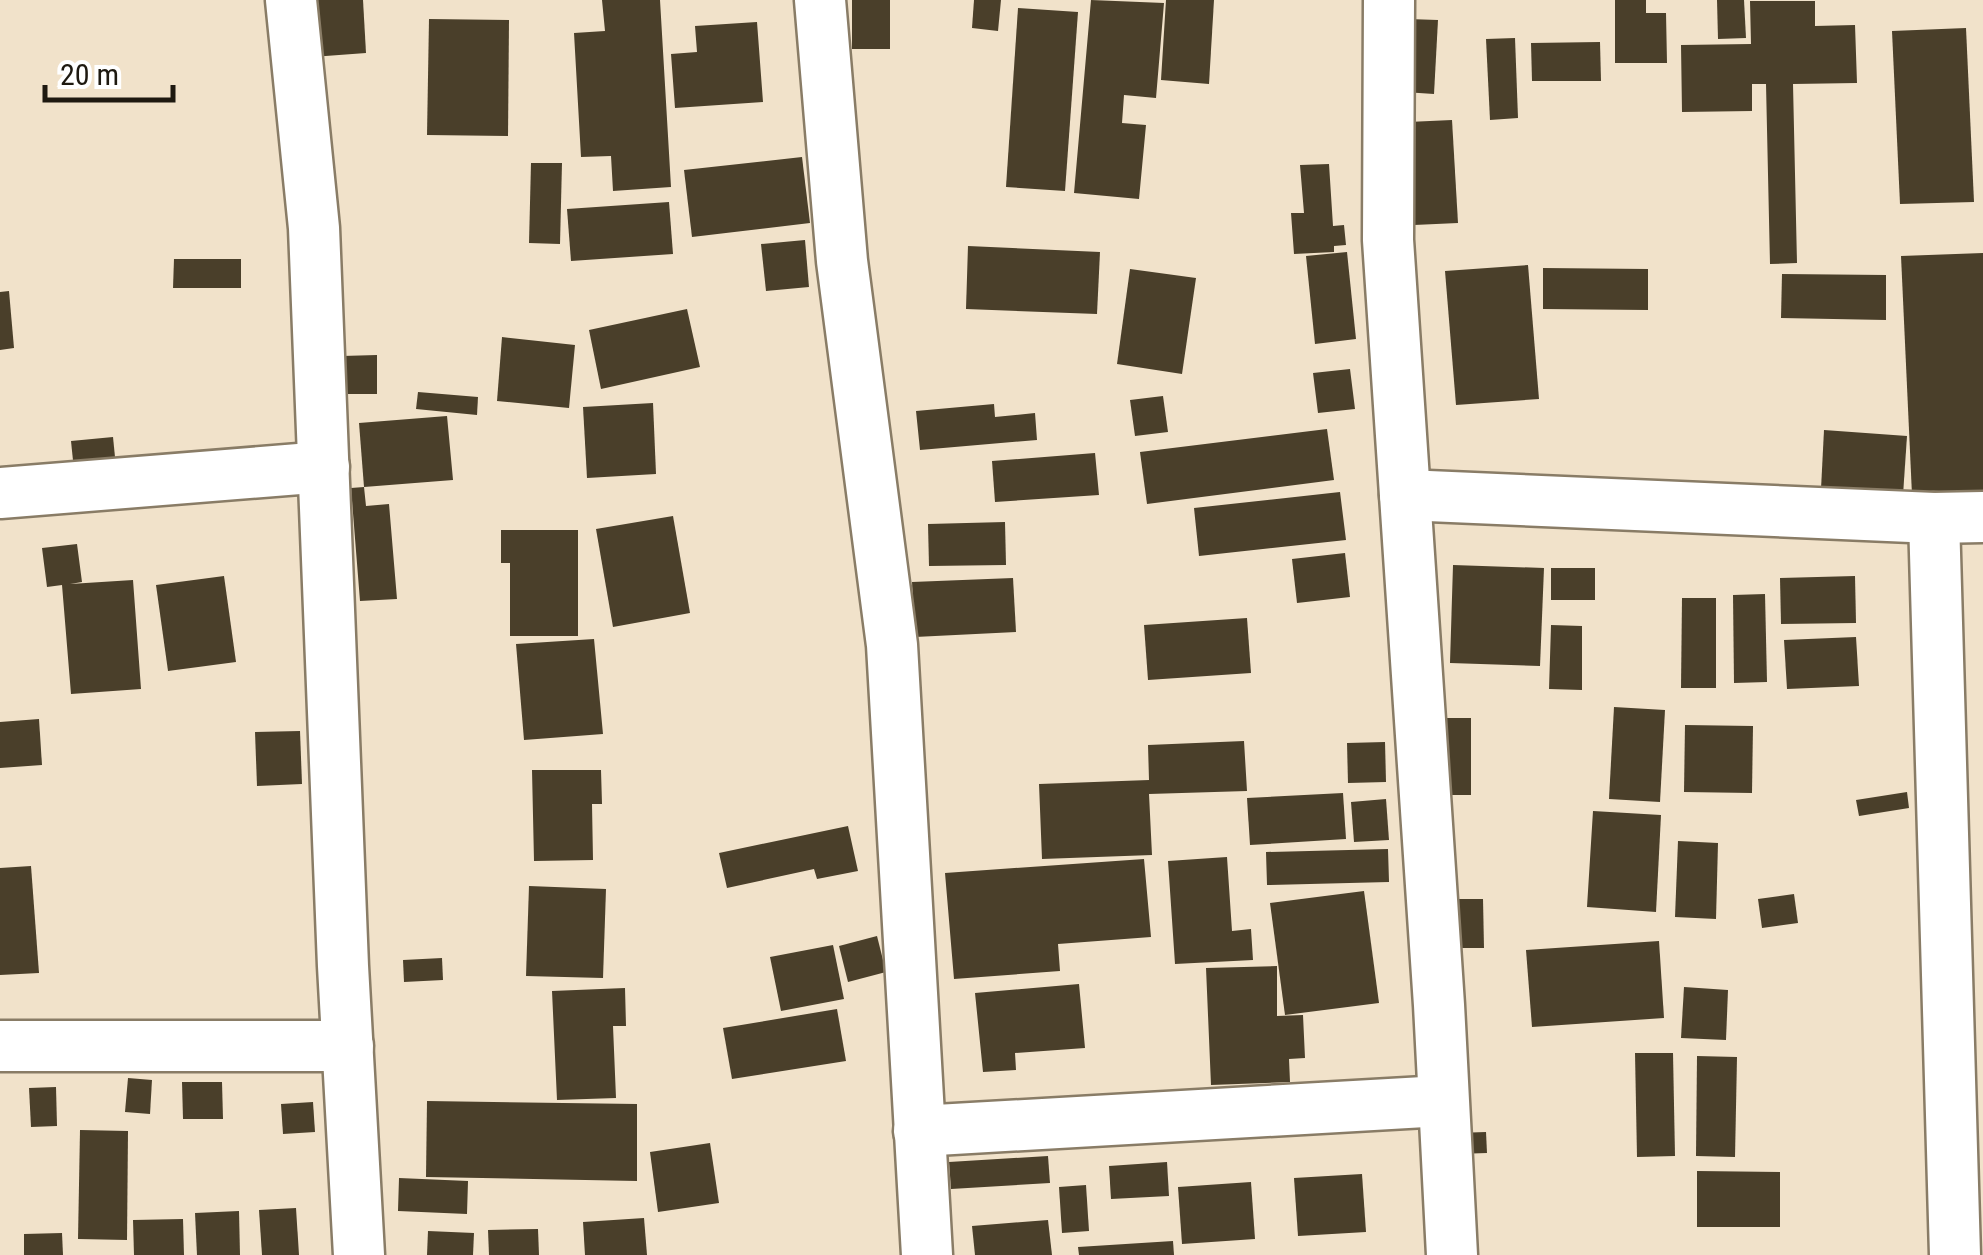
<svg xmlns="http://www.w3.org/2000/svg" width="1983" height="1255" viewBox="0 0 1983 1255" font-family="'Roboto Condensed',sans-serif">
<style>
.building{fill:#4a3f2a}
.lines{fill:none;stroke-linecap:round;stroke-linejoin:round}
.street-casing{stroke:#897c66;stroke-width:55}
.street{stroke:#fff;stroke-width:50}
</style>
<rect width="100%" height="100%" fill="#f1e2ca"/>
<g class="building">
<polygon points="308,0 363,0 366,53 312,57"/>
<polygon points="602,0 660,0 671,187 613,191 611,156 581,157 574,33 605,31"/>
<rect x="852" y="0" width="38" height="49"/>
<polygon points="974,0 1001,0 998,31 972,28"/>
<polygon points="1091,0 1164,3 1156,98 1124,95 1122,123 1146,125 1139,199 1074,193"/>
<polygon points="1166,0 1214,0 1209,84 1161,80"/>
<polygon points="1615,0 1646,0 1646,13 1666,13 1667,63 1615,63"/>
<polygon points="1717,0 1744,0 1746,38 1718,39"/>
<polygon points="1750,1 1815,1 1815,26 1855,25 1857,83 1793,84 1797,263 1770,264 1766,84 1752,84 1752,111 1682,112 1681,45 1751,44"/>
<polygon points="1018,8 1078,12 1065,191 1006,187"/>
<polygon points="429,19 509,20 508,136 427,135"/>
<polygon points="1408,19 1438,20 1434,94 1404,92"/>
<polygon points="757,22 763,102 675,108 671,54 697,52 695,26"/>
<polygon points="1966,28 1974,202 1900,204 1892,31"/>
<polygon points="1515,38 1518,118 1490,120 1486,39"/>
<polygon points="1600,42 1601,81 1532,81 1531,43"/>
<polygon points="1452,120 1458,223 1414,225 1408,122"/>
<polygon points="802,157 810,223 692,237 684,170"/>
<polygon points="531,163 562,163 560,244 529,243"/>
<polygon points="1329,164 1333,226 1344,225 1346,245 1334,246 1334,252 1294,254 1291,213 1304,213 1300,165"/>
<polygon points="669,202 673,254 571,261 567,209"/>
<polygon points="805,240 809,287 766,291 761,244"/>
<polygon points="968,246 1100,252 1097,314 966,309"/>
<polygon points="1347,252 1356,339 1315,344 1306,256"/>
<polygon points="1983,253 1983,492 1912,495 1901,256"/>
<polygon points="174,259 241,259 241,288 173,288"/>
<polygon points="1528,265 1539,399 1456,405 1445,271"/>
<polygon points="1543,268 1648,269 1648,310 1543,309"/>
<polygon points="1130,269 1196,278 1182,374 1117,364"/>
<polygon points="1782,274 1886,275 1886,320 1781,318"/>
<polygon points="9,291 14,348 0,350 0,292"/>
<polygon points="687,309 700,367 601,389 589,330"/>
<polygon points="502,337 575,345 569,408 497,401"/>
<polygon points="377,355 377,394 343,394 342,356"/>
<polygon points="1350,369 1355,409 1318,413 1313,373"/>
<polygon points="418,392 478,397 477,415 416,409"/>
<polygon points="1163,396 1168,432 1135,436 1130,400"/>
<polygon points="653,403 656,474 587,478 583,407"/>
<polygon points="994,404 995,417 1035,413 1037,440 920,450 916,411"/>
<polygon points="447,416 453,480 364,487 359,423"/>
<polygon points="1327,429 1334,480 1147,504 1140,452"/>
<polygon points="1824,430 1907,436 1903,495 1821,489"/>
<polygon points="113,437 117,477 75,480 71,441"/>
<polygon points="1095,453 1099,495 995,502 992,461"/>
<polygon points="364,487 366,506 389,504 397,599 360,601 351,488"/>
<polygon points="1340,492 1346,540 1199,556 1194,508"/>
<polygon points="673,516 690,613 613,627 596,529"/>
<polygon points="1005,522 1006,565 929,566 928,524"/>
<polygon points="501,530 578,530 578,636 510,636 510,563 501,563"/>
<polygon points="77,544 82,582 70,584 133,580 141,689 71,694 62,585 47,587 42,548"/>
<polygon points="1345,553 1350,597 1297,603 1292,559"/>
<polygon points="1453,565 1544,568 1540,666 1450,663"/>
<rect x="1551" y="568" width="44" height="32"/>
<polygon points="224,576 236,662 168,671 156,585"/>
<polygon points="1855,576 1856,623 1781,624 1780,578"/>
<polygon points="1013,578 1016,632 915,637 912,582"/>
<polygon points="1765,594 1767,682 1734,683 1733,595"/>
<polygon points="1682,598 1716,598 1716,688 1681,688"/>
<polygon points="1247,618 1251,673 1148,680 1144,625"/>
<polygon points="1551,625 1582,626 1582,690 1549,689"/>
<polygon points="1856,637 1859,686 1787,689 1784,640"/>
<polygon points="594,639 603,734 524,740 516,644"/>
<polygon points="1614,707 1665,710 1660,802 1609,799"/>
<polygon points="1441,718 1471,718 1471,795 1442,795"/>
<polygon points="39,719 42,765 0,768 0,722"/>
<polygon points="1685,725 1753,726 1752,793 1684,792"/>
<polygon points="300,731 302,784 257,786 255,732"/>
<polygon points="1244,741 1247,791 1149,794 1152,855 1042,859 1039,784 1149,780 1148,745"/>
<polygon points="1385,742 1386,782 1348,783 1347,743"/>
<polygon points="532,770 601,770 602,804 592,804 593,860 534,861"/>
<polygon points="1907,792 1909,808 1859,816 1856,800"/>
<polygon points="1343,793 1346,839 1250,845 1247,798"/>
<polygon points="1386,799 1389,840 1354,842 1351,802"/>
<polygon points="1593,811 1661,815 1656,912 1587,907"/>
<polygon points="848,826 858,871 817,879 814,869 727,888 719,853"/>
<polygon points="1678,841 1718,843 1716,919 1675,917"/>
<polygon points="1388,849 1389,882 1267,885 1266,852"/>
<polygon points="1227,857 1232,931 1251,929 1253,960 1175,964 1168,861"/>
<polygon points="1144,859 1151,937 1058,944 1060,971 954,979 945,873"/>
<polygon points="31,866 39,973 0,975 0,868"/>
<polygon points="529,886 606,889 603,978 526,976"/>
<polygon points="1364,891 1379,1003 1285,1015 1270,903"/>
<polygon points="1794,894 1798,923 1762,928 1758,899"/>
<polygon points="1452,899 1483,899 1484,948 1452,948"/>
<polygon points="877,936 886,972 848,982 839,946"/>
<polygon points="1659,941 1664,1018 1532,1027 1526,950"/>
<polygon points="833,945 844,999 781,1011 770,957"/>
<polygon points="442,958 443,980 404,982 403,960"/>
<polygon points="1277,966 1277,1016 1303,1015 1305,1058 1289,1059 1290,1082 1211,1085 1206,968"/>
<polygon points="1079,984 1085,1048 1015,1053 1016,1070 983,1072 975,993"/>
<polygon points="1684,987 1728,990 1726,1040 1681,1038"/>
<polygon points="625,988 626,1026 613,1026 616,1098 557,1100 552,991"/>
<polygon points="837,1009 846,1061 732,1079 723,1028"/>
<polygon points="1635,1053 1673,1053 1675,1156 1637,1157"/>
<polygon points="1697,1056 1737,1057 1735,1157 1696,1156"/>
<polygon points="128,1078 152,1080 150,1114 125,1112"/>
<polygon points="182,1082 222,1082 223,1119 183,1119"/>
<polygon points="56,1087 57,1126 31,1127 29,1088"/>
<polygon points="427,1101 637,1104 637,1181 426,1177"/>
<polygon points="313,1102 315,1132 283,1134 281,1104"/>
<polygon points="80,1130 128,1131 127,1240 78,1239"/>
<polygon points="1486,1132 1487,1153 1457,1154 1456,1133"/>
<polygon points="710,1143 719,1203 658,1212 650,1152"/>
<polygon points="1048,1156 1050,1183 951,1189 949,1162"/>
<polygon points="1167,1162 1169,1196 1111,1199 1109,1166"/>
<polygon points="1697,1171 1780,1172 1780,1227 1697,1227"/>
<polygon points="1362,1174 1366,1232 1298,1236 1294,1178"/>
<polygon points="399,1178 468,1181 467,1214 398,1211"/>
<polygon points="1251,1182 1255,1239 1182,1244 1178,1187"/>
<polygon points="1086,1185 1089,1231 1062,1233 1059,1187"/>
<polygon points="296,1208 299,1255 262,1255 259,1210"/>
<polygon points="239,1211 240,1255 197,1255 195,1213"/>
<polygon points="644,1218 647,1255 585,1255 583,1222"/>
<polygon points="183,1219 184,1255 134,1255 133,1220"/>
<polygon points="1048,1220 1052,1255 975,1255 972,1226"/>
<polygon points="538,1229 539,1255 489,1255 488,1230"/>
<polygon points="428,1231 474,1233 473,1255 427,1255"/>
<polygon points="62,1233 63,1255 24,1255 24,1234"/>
<polygon points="1173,1241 1174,1255 1079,1255 1078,1247"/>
</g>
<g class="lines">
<defs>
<g id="street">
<polyline points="291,0 314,228 343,966 359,1255"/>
<polyline points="820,0 842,261 892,645 927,1255"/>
<polyline points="1389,0 1388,240 1439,1005 1452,1255"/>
<polyline points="0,493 324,467"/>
<polyline points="1405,495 1934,518 1983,517"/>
<polyline points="1934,518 1955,1255"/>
<polyline points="0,1046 348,1046"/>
<polyline points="919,1131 1442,1101"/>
</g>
</defs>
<use href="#street" class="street-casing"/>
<use href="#street" class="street"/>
</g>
<path d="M45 85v15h128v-15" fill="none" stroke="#1e1910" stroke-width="5"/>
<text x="60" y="85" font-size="30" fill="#1e1910" stroke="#ffffff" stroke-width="8" paint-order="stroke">20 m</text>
</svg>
